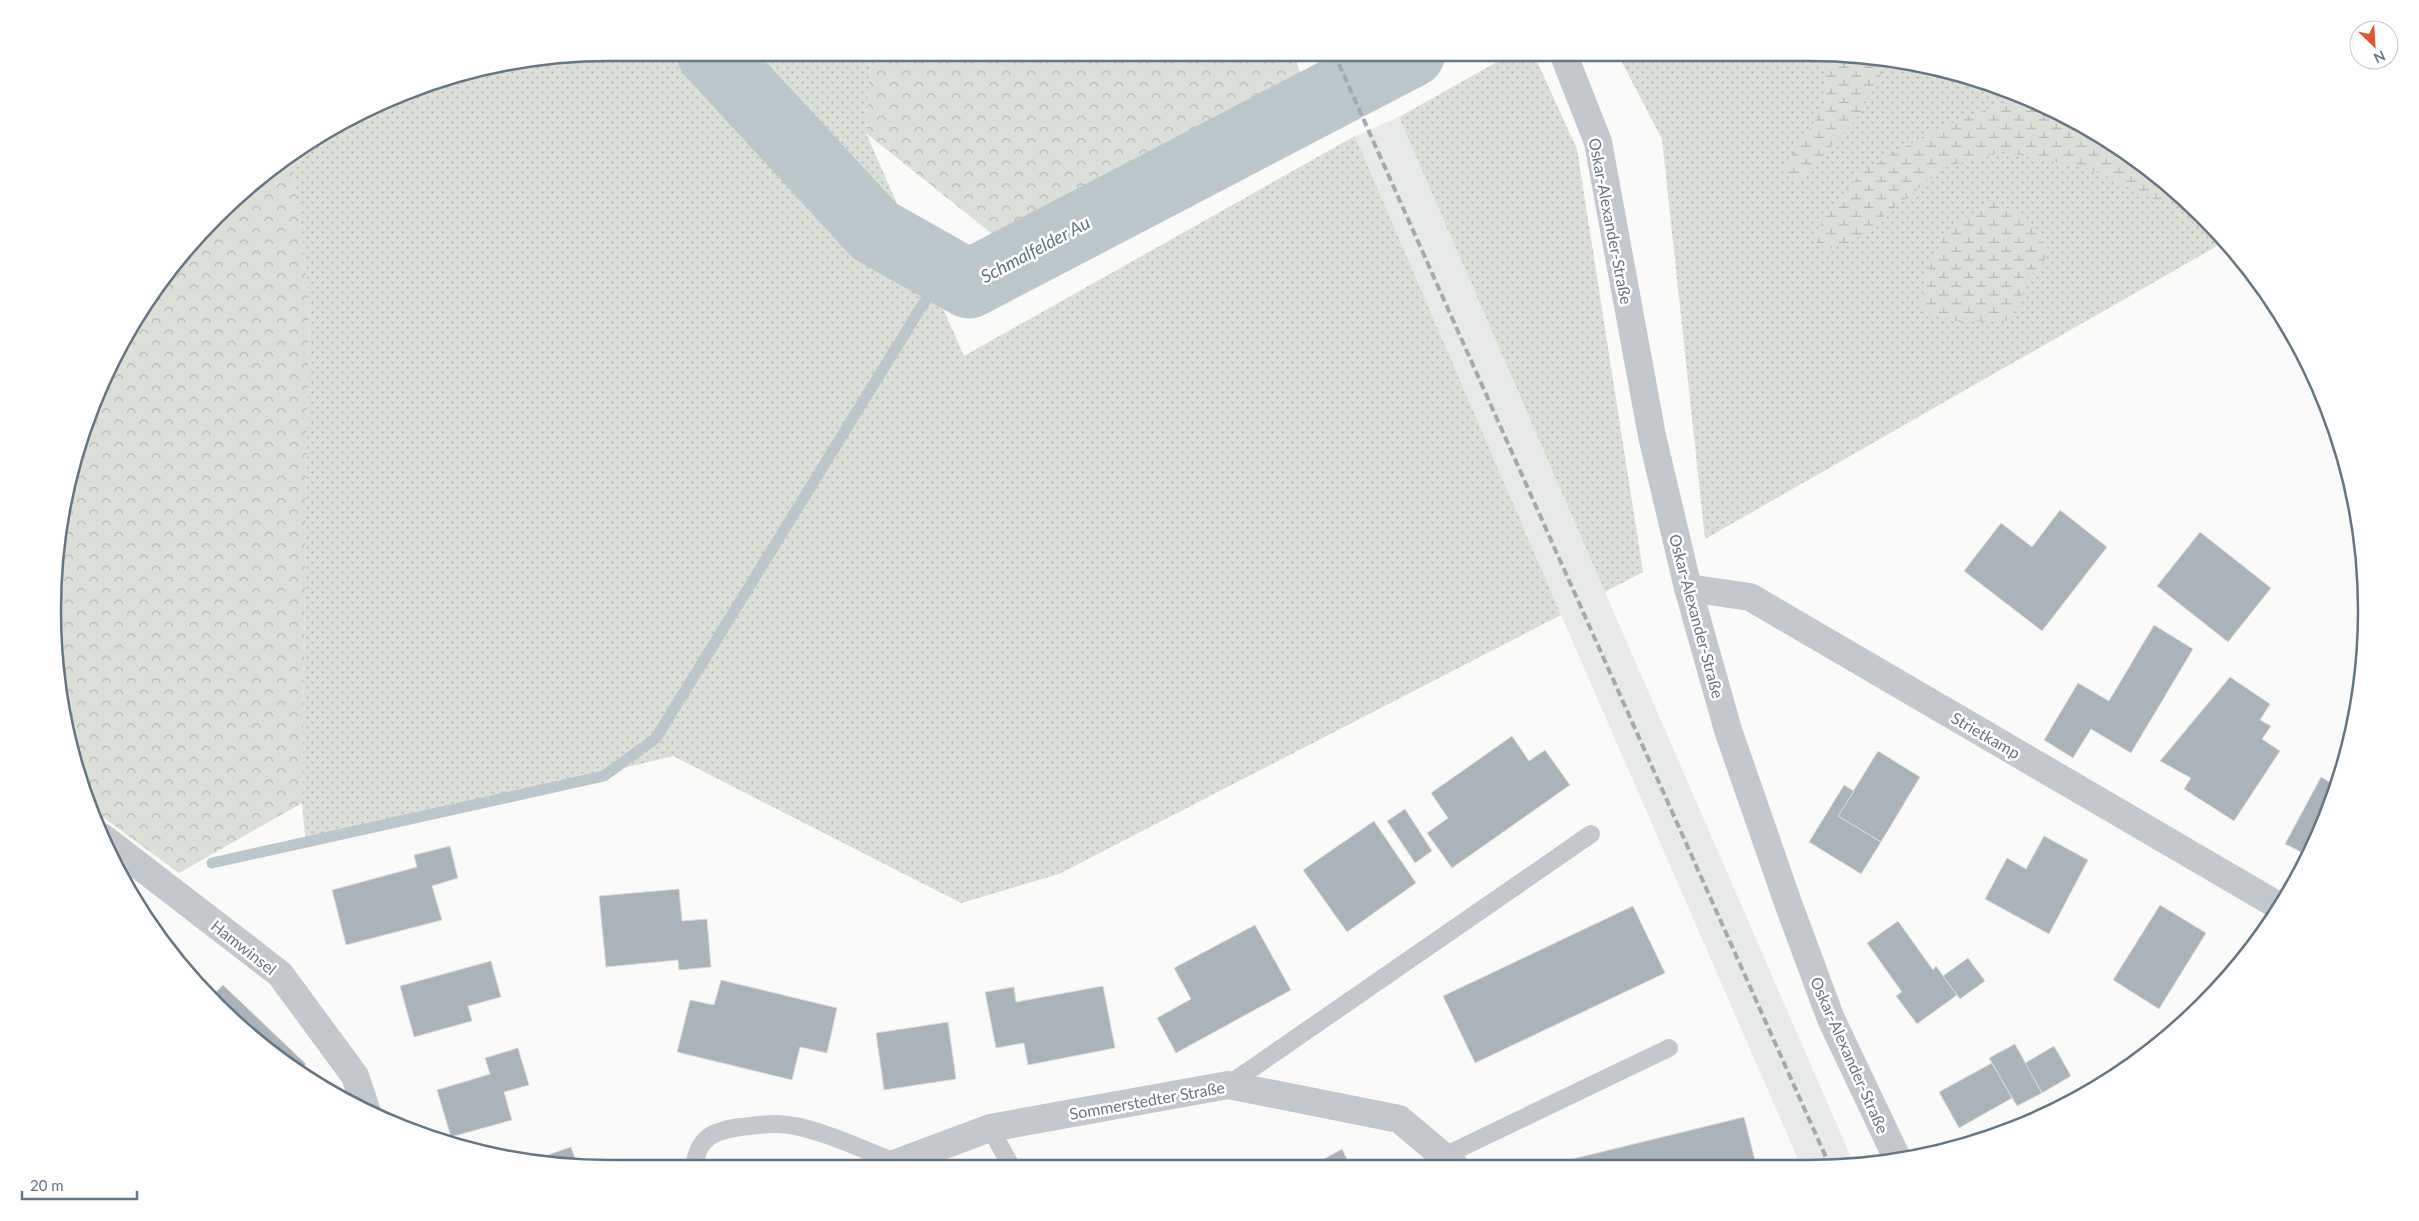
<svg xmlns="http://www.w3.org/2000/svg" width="2419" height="1221" viewBox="0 0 2419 1221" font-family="Lato,sans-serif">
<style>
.built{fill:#e8e9e9}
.grass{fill:url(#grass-dots)}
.forest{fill:url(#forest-crowns)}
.wetland{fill:url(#wetland-marsh)}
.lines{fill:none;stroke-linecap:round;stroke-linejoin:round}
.stream{stroke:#bbc7cb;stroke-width:11}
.river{stroke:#bbc7cb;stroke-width:69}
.building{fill:#aab3b9;stroke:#dcdcda}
.service{stroke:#c3c8cc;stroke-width:18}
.minor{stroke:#c3c8cc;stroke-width:28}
.rail{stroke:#a2aab0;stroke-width:4;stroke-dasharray:8 4;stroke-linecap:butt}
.labels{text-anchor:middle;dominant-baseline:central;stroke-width:5;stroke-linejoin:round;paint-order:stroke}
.street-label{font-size:16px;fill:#657683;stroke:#fff}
.water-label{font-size:18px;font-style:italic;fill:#60757c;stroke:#fff}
.rim{fill:none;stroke:#657683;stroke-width:2.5}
</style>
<defs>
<pattern id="grass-dots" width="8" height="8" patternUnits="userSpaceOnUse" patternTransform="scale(1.25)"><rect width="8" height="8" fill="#dadfd7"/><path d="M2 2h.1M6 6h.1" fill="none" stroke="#b4b9b4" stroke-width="1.8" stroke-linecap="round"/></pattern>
<pattern id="forest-crowns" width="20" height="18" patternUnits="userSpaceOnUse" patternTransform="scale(1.25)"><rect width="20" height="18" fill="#dadfd7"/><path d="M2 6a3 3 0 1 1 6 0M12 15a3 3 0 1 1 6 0" fill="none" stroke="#b4b9b4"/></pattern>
<pattern id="wetland-marsh" width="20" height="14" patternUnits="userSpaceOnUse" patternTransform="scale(1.25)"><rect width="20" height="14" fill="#dadfd7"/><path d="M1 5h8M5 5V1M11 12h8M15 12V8" fill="none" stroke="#b4b9b4"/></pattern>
</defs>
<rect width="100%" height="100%" fill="#fafaf8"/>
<polygon class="built" points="1399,117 1605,592 1854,1164 1800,1164 1561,615 1355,136"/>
<g class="grass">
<path d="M611 53H871L866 133 964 356 1355 136 1561 615 1059 874 961 903 673 756 306 845 302 803 309 300 292 154C355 112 426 79 501 64 536 56 575 56 611 53Z"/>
<polygon points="1513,53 1533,53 1577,149 1643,572 1605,592 1399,117"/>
<polygon points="1617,53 1845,54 1953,71 2055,110 2148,168 2226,241 1705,539 1662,139"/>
</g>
<g class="forest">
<polygon points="871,53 1293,53 1301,74 996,237 866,133"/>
<polygon points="292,154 309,300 302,803 179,873 89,807 82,790 57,684 53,610 63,501 95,397 146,301 191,242 271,168"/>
</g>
<g class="wetland">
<polygon points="1814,54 1845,54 1888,61 1861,113 1798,184 1786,172 1788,161 1822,110 1827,68"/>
<polygon points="2016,95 2055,110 2148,168 2178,196 2156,200 2087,168 2003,152 1945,167 1853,241 1823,251 1813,237 1830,209 1864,170 1935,130 2001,104"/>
<polygon points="1990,200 2024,216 2050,251 2039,269 2029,275 2014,320 1960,322 1930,313 1920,316 1926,275 1943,237"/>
</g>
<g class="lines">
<polyline class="stream" points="212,863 604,776 656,738 944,270"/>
<polyline class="river" points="711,53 875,231 969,284 1411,53"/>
</g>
<g class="building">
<polygon points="2060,510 2107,547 2042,631 1964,571 2001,523 2032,547"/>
<polygon points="2200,532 2271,588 2228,642 2157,586"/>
<polygon points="2154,625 2193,649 2131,753 2091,729 2073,758 2044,740 2078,683 2109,701"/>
<polygon points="2230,677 2270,704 2260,720 2271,726 2262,739 2280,751 2234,821 2184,789 2191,778 2160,761"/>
<polygon points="1512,736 1529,761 1545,750 1570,785 1452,868 1427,833 1448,818 1431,793"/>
<polygon points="1878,751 1920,777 1881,842 1838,816"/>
<polygon points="2321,777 2336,786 2309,856 2285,844"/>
<polygon points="1844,785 1854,791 1838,816 1881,842 1861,874 1809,842"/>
<polygon points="1405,809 1432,851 1415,863 1387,821"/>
<polygon points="1374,821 1416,883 1347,932 1303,870"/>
<polygon points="2044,836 2088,860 2049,934 1985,899 2007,858 2026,869"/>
<polygon points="450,846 458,878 432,886 442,920 346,945 332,890 417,867 414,855"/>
<polygon points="679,889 682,921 707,919 711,967 679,970 678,960 606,967 599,896"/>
<polygon points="2160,905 2206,933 2159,1009 2113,980"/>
<polygon points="1633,906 1665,973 1475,1063 1443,996"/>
<polygon points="1898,921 1933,970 1936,966 1957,995 1917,1024 1896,996 1902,992 1867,943"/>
<polygon points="1255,925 1291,990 1176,1053 1157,1018 1191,999 1174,968"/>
<polygon points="1968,958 1985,981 1960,999 1943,976"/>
<polygon points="491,961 501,997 468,1006 472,1021 414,1037 400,986"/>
<polygon points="188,974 212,996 223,985 306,1064 298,1072 216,1005"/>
<polygon points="721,980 837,1008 827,1053 800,1047 792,1080 677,1052 690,1000 714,1005"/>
<polygon points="1103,986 1115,1048 1028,1065 1024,1043 996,1048 985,992 1014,987 1016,1002"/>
<polygon points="948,1022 956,1079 884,1090 876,1033"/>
<polygon points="2015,1044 2042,1093 2017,1106 1989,1058"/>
<polygon points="2054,1046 2071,1076 2042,1093 2025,1063"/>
<polygon points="518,1048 529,1085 504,1092 512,1120 451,1137 437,1090 490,1074 485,1058"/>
<polygon points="1992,1063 2012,1098 1959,1128 1939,1092"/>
<polygon points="1744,1117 1756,1164 1553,1165 1552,1164"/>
<polygon points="571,1147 578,1167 533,1160"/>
<polygon points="1342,1149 1350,1165 1313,1165"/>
</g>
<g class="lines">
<g class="service">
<polyline points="1228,1085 1591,834"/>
<polyline points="990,1128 1011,1166"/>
<polyline points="1444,1156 1669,1048"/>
<path d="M694 1167C698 1138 712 1131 740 1127 751 1126 763 1124 774 1124 809 1123 864 1150 897 1163"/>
</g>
<g class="minor">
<polyline points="1563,53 1598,142 1652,436 1688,588 1728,730 1788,903 1831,1019 1898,1160"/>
<polyline points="1688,588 1750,597 2277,905"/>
<polyline points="102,837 280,974 355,1076 367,1112"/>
<polyline points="888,1166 990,1128 1228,1085 1399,1119 1454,1165"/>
</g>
<polyline class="rail" points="1334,53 1829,1164"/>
</g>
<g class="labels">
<g class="street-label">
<text transform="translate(1611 221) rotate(79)">Oskar-Alexander-Straße</text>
<text transform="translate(1697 616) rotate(75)">Oskar-Alexander-Straße</text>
<text transform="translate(1986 735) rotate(30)">Strietkamp</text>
<text transform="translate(244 947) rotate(38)">Hamwinsel</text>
<text transform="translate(1850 1055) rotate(66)">Oskar-Alexander-Straße</text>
<text transform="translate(1147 1100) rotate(-10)">Sommerstedter Straße</text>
</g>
<g class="water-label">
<text transform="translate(1035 249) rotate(-28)">Schmalfelder Au</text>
</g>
</g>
<path d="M0 0H2419V1221H0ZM610 61H1809A549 549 0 0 1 2358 610V611A549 549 0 0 1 1809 1160H610A549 549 0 0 1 61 611V610A549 549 0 0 1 610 61Z" fill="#fff" fill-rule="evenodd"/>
<path class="rim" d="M610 61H1809A549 549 0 0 1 2358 610V611A549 549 0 0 1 1809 1160H610A549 549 0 0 1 61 611V610A549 549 0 0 1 610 61Z"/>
<g transform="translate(2374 45) rotate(155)"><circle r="24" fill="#ffffff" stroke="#c1c8cd"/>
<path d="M0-4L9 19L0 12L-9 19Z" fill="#e4572e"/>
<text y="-8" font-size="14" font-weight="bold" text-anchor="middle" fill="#657683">N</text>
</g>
<path d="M22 1191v8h115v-8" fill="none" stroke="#657683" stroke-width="2.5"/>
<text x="30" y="1191" font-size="15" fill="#657683" stroke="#ffffff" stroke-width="4" paint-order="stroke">20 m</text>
</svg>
